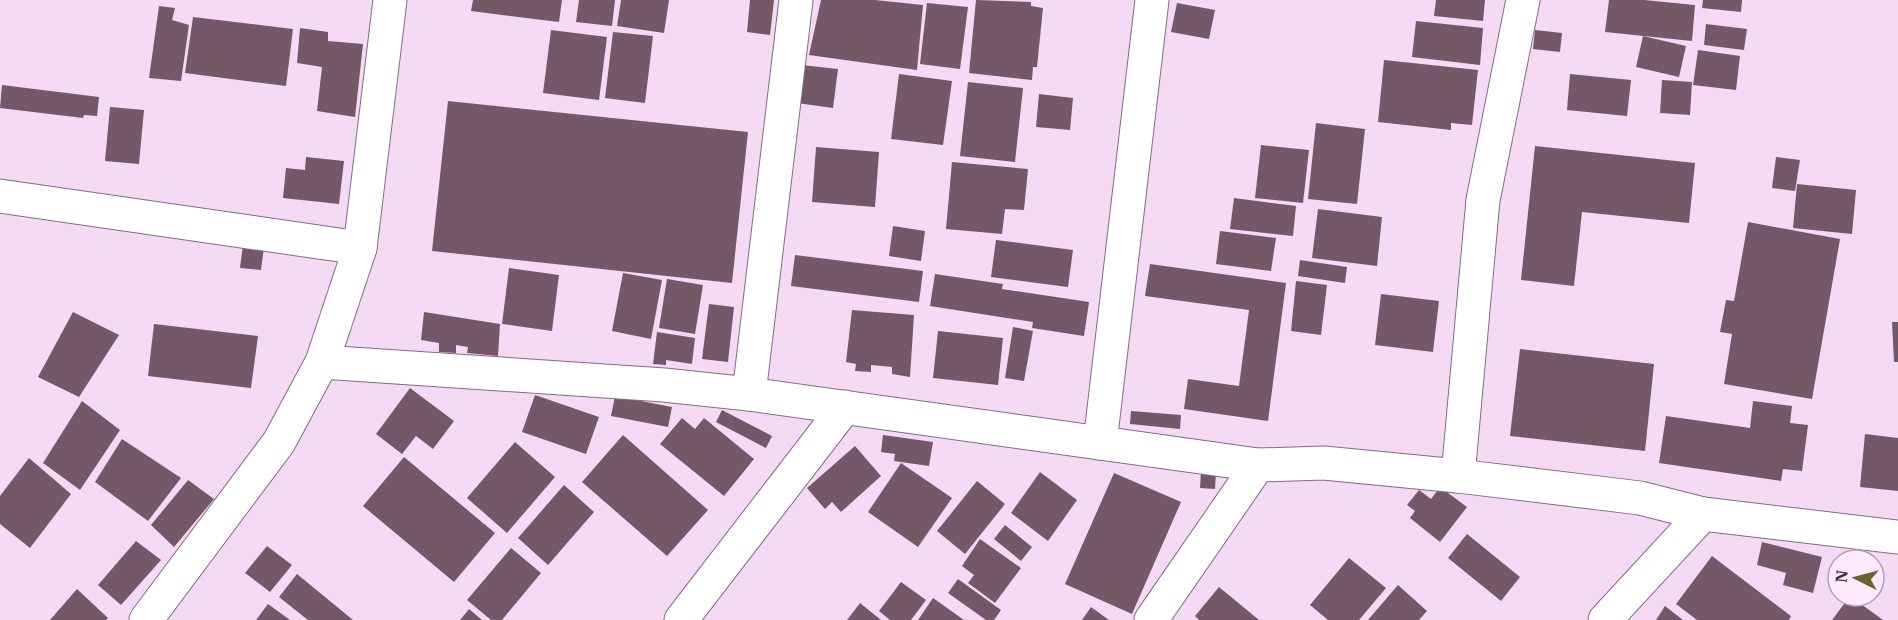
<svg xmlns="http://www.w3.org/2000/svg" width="1898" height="620" viewBox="0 0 1898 620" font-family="'IBM Plex Serif',serif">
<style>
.building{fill:#755867}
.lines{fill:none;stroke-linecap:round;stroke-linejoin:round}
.minor-casing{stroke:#836c83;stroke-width:35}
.minor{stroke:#fff;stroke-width:33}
</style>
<rect width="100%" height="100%" fill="#f4daf4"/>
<g class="building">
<polygon points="473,0 562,0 559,22 471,11"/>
<polygon points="579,0 615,0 612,26 576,22"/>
<polygon points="621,0 669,0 664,33 617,26"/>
<polygon points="750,0 774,0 770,35 747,32"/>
<polygon points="821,0 875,0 923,5 917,70 809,55"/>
<polygon points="976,0 1031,2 1031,6 1043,8 1037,67 1033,67 1032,80 969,73"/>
<polygon points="1436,0 1485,0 1483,21 1434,16"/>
<polygon points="1609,0 1644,0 1695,5 1692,41 1605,32"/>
<polygon points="1703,0 1742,0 1741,12 1702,8"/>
<polygon points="927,3 968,7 960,69 920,64"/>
<polygon points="1177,3 1215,10 1209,39 1171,32"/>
<polygon points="159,6 175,8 172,20 189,25 181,81 149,78"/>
<polygon points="193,17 293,29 286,86 185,73"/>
<polygon points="1416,21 1483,28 1480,65 1412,57"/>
<polygon points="1706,24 1747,29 1744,50 1704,45"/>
<polygon points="300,28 328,32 328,41 363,44 355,117 317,111 322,67 297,63"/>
<polygon points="551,30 607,37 599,100 543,93"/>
<polygon points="1535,30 1562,33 1560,52 1533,49"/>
<polygon points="613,32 653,36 645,103 605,98"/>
<polygon points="1643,36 1686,46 1679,77 1636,67"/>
<polygon points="1698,50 1740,56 1736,90 1693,85"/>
<polygon points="1384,60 1478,70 1472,125 1451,123 1451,130 1378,122"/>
<polygon points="802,65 838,69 833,108 797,103"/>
<polygon points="899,74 952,81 943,145 891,139"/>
<polygon points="1570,74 1631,80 1627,116 1567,110"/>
<polygon points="1662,80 1692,82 1690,115 1660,113"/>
<polygon points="968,82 1023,88 1015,162 960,156"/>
<polygon points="2,85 99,97 97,116 84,115 83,118 0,108"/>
<polygon points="1039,94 1073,98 1070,130 1036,127"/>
<polygon points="448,101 748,132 732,283 432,251"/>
<polygon points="110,107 144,110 139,164 105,161"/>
<polygon points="1316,123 1365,129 1357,204 1308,199"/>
<polygon points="1261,145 1309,150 1303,203 1255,198"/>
<polygon points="1535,146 1695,163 1689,223 1582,212 1574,286 1521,280"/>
<polygon points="816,147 879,152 875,207 812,202"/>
<polygon points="306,157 344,161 339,204 283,198 286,168 305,170"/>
<polygon points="1776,157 1800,160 1795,191 1772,188"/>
<polygon points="952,162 1028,169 1024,210 1005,209 1002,234 946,229"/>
<polygon points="1797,184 1856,190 1852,234 1793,228"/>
<polygon points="1234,198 1296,206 1293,236 1230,229"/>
<polygon points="1318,209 1382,217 1377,266 1312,258"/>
<polygon points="1748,222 1840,239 1812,399 1724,384 1732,334 1720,332 1726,300 1734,301"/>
<polygon points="893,226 925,231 921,261 889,256"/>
<polygon points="1220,231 1276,238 1271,271 1216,264"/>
<polygon points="244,237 265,240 261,270 240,268"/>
<polygon points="996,240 1073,250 1068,287 991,277"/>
<polygon points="795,255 923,271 919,302 791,286"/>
<polygon points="1300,260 1347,267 1345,283 1298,276"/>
<polygon points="1150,264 1286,283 1268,421 1184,409 1188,379 1239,386 1249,310 1145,296"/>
<polygon points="509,268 559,275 552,331 502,324"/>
<polygon points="623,273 662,280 651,339 612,331"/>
<polygon points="935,274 1003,284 1002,289 1089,302 1084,336 1032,328 1033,322 930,306"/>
<polygon points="667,279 703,285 695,334 659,328"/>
<polygon points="1296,281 1327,285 1321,335 1291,331"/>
<polygon points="1381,294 1439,301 1433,352 1375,345"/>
<polygon points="709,304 734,307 728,362 702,359"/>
<polygon points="852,310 914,315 910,377 892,374 892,367 871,365 871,372 855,371 856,364 846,362"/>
<polygon points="73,312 119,335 79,397 38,377"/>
<polygon points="424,312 500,324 498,356 467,353 468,347 456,345 456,353 439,352 439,343 421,340"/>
<polygon points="1892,322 1898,322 1898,362 1894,362"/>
<polygon points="154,324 258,336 251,388 148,376"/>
<polygon points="1013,327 1033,331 1024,381 1005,378"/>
<polygon points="938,331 1003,338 998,385 933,378"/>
<polygon points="657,332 695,338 692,364 666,360 666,365 653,364"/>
<polygon points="1520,349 1654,364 1645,451 1510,436"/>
<polygon points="410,388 454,421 433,449 416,436 402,454 376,434"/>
<polygon points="535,395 599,417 586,454 522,432"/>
<polygon points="615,396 672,407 668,427 611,416"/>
<polygon points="82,401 120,430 80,490 43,463"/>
<polygon points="1753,401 1792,406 1790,423 1808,425 1802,471 1783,469 1781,481 1659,463 1666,416 1750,428"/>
<polygon points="722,410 772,436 766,448 716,422"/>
<polygon points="1131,411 1181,415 1180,429 1130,424"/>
<polygon points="682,418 695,429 704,418 754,459 724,496 660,444"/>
<polygon points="1865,434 1898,438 1898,491 1860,487"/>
<polygon points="623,435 708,510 667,556 582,482"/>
<polygon points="883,435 933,442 929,466 894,461 895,454 881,452"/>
<polygon points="122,439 181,478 148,521 95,482"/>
<polygon points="515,442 555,477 507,533 467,498"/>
<polygon points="855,446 881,476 841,512 832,502 825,509 807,488"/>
<polygon points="404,457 495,533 454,582 363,506"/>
<polygon points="29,458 71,494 30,548 0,524 0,496"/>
<polygon points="901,463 952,498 918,547 868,512"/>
<polygon points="1201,471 1216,472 1215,489 1200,488"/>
<polygon points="1040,472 1077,500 1048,541 1011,513"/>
<polygon points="1114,473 1181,502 1132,614 1065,584"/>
<polygon points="188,480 214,499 174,547 151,525"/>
<polygon points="977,481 1005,504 965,554 937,531"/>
<polygon points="564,485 594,512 548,565 518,538"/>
<polygon points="1440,487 1467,507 1440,542 1410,518 1415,511 1407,505 1419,490 1431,499"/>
<polygon points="1005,525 1032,547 1021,561 994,539"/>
<polygon points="1467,534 1520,577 1501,601 1448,558"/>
<polygon points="980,539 1021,568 995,603 968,583 974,575 962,566"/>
<polygon points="136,541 161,560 121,605 98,585"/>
<polygon points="1762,542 1822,557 1813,593 1783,585 1786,573 1757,565"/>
<polygon points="267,546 292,565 270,592 245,573"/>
<polygon points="511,548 541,573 502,620 491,620 467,600"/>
<polygon points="1712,556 1791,616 1789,620 1697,620 1676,604"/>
<polygon points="1349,558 1386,588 1359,620 1328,620 1310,605"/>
<polygon points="297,574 353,620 308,620 279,597"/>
<polygon points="958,579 1001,610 994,620 986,620 948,593"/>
<polygon points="901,582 926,600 911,620 890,620 879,611"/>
<polygon points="1398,585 1427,611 1419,620 1368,620"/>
<polygon points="1219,587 1259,620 1199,620 1195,616"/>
<polygon points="77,589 108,618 106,620 50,620"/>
<polygon points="1850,596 1883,620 1832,620"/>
<polygon points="933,598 964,620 918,620"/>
<polygon points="860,603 881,620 847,620"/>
<polygon points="268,604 290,620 256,620"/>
<polygon points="1665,606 1683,620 1656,620"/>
<polygon points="1091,607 1109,620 1082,620"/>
<polygon points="469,609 482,620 460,620"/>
</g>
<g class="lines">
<defs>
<g id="minor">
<polyline points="0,196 360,248"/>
<polyline points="322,362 664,385 749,394 1258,465 1324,463 1458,476 1640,498 1703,514 1898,537"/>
<polyline points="749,394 796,0"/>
<polyline points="1100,443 1152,0"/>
<polyline points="1458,476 1483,200 1523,0"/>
<polyline points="146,620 279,442 322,362 360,248 390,0"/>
<polyline points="681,620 845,407"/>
<polyline points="1151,620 1258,465"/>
<polyline points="1605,620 1703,514"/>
</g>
</defs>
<use href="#minor" class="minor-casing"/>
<use href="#minor" class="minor"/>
</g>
<g transform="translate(1856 578) rotate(276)"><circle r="28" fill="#fee9fe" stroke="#b1a1b1" stroke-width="1.5"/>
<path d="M0-4.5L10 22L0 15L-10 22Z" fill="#6c622f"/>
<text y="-9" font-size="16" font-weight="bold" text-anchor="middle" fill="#3e343e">N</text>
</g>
</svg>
